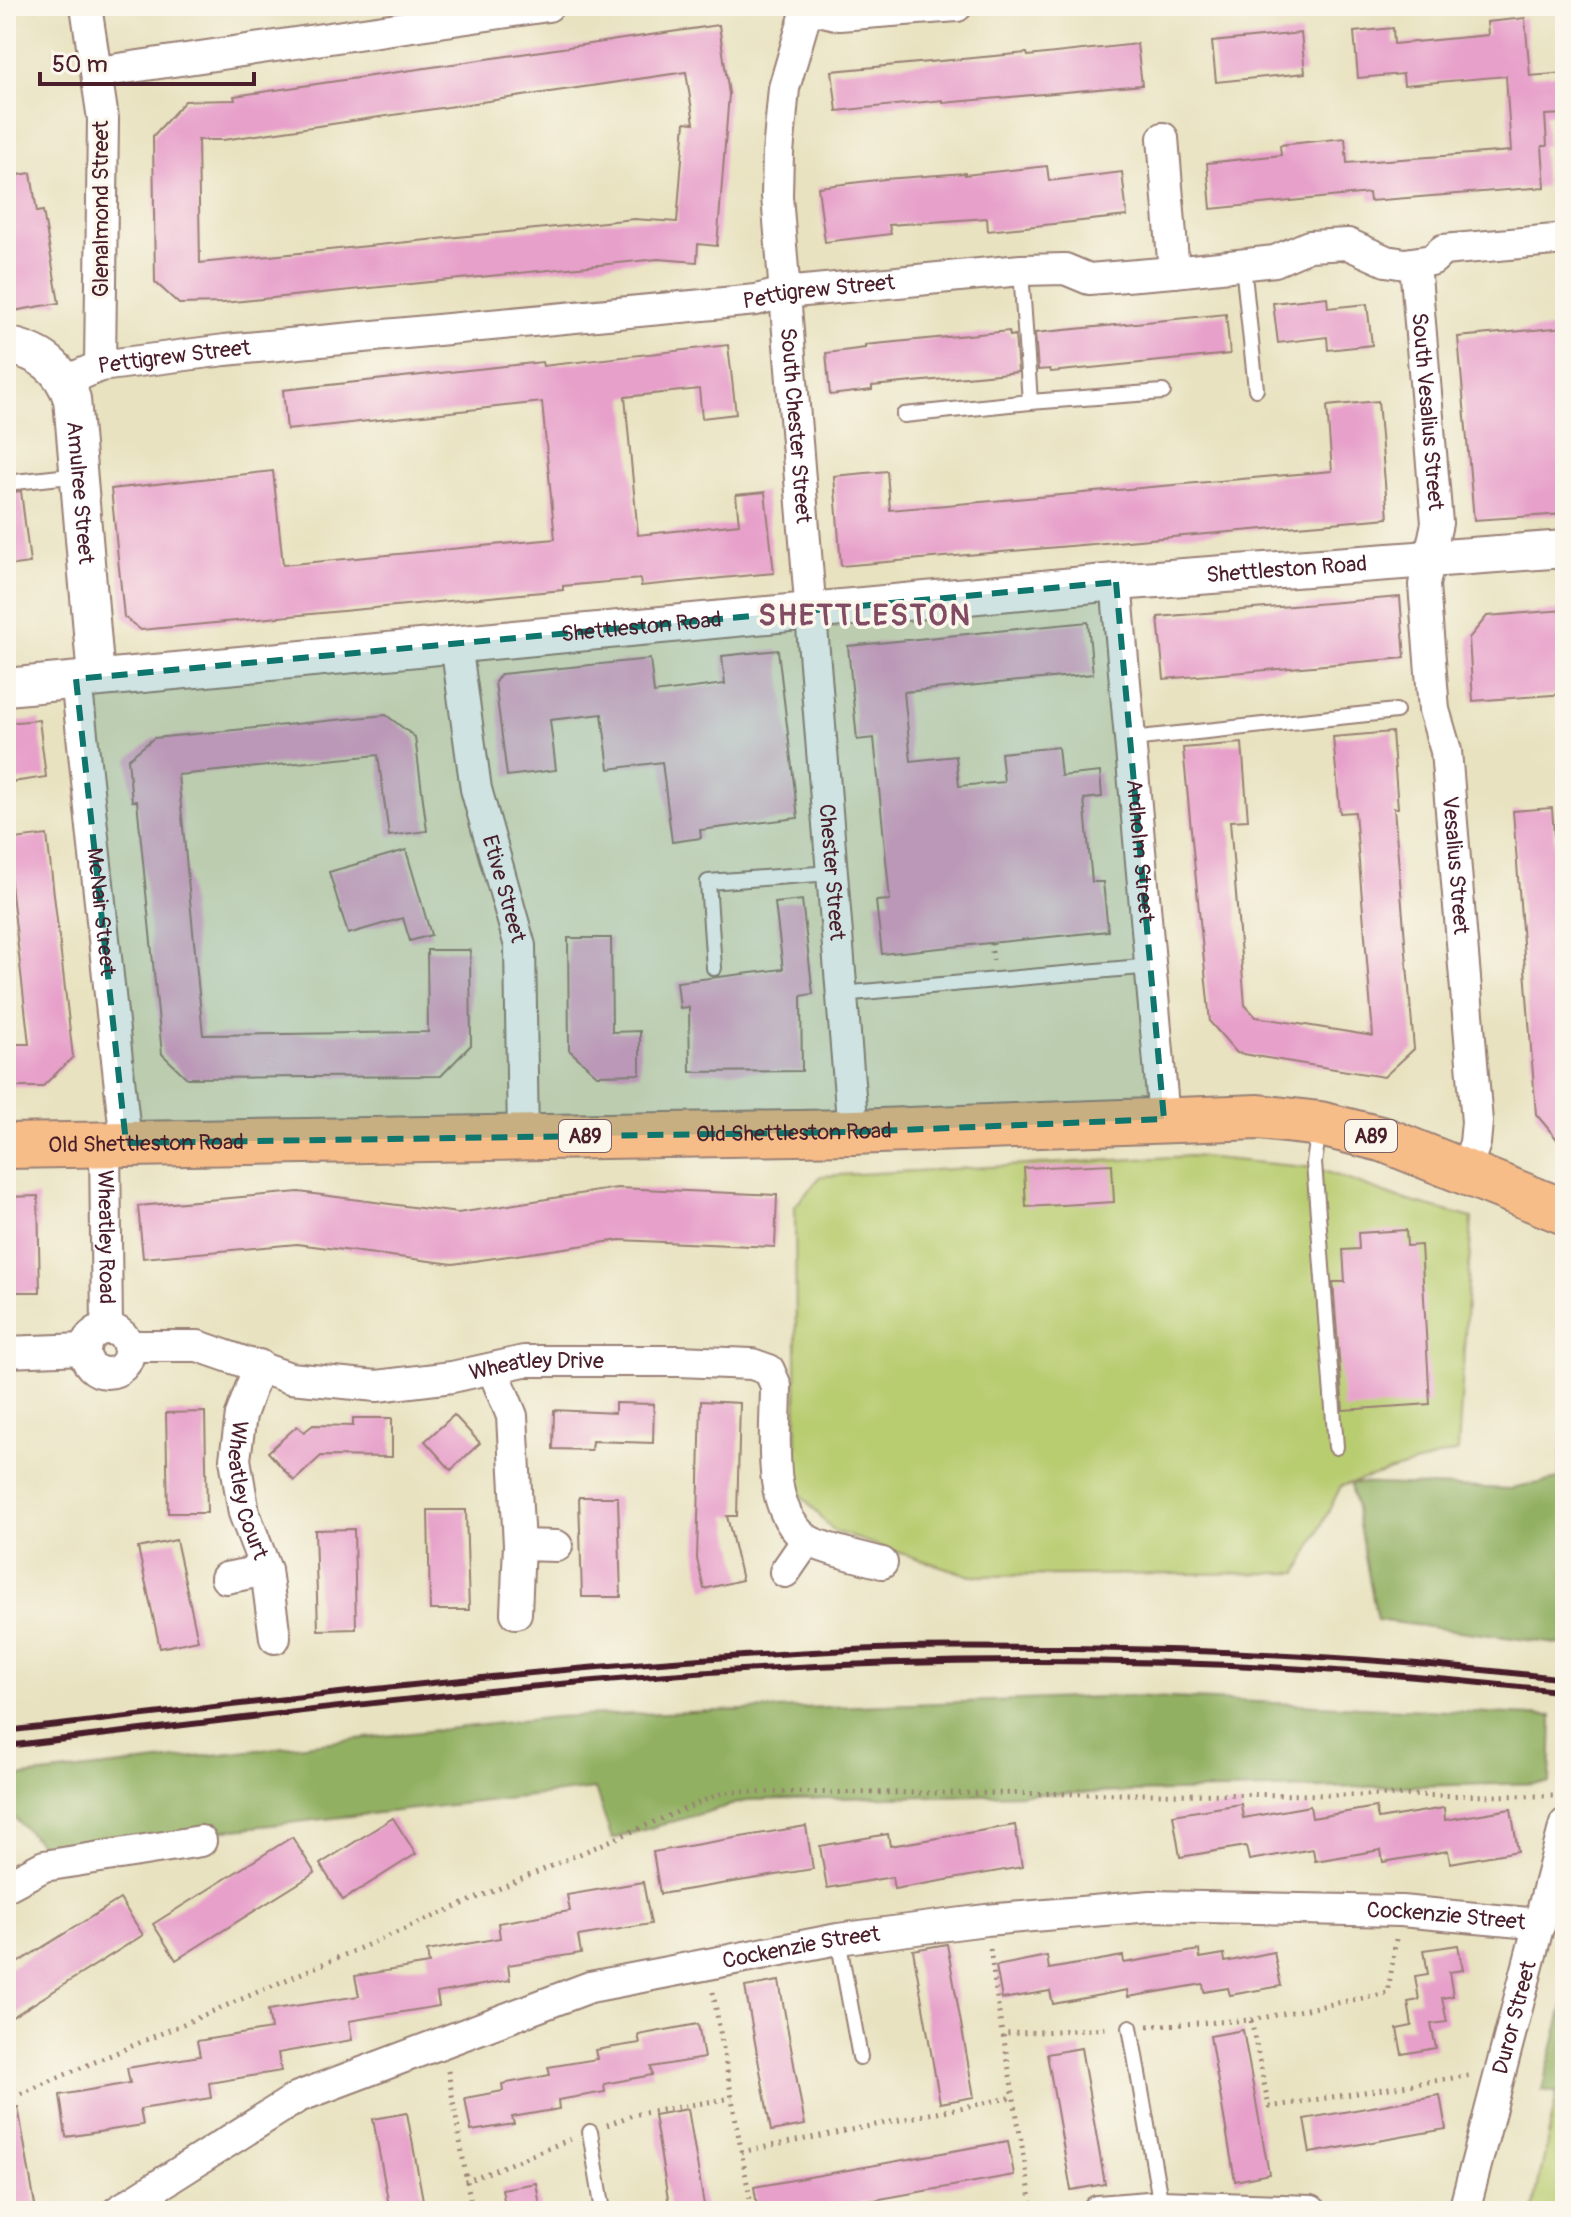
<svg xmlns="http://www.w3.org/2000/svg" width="1571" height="2217" viewBox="0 0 1571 2217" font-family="Pangolin,sans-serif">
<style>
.green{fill:#b8cc70;stroke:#81764e;stroke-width:2}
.forest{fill:#92b062;stroke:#6e6846;stroke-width:2}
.building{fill:#e7a0ca;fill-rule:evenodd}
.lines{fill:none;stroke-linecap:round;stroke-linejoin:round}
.service-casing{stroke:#998076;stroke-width:18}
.minor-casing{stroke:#998076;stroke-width:34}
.tertiary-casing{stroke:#998076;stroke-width:40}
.primary-casing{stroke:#998076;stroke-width:48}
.path{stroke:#998076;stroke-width:5;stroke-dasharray:2 6;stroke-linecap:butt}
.service{stroke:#fff;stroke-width:14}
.minor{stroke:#fff;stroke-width:30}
.tertiary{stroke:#fff;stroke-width:36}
.primary{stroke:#f7bd88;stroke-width:44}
.rail{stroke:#4a1f2b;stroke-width:6}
.marked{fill:#0f766e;fill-opacity:0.2;stroke:#0f766e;stroke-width:6;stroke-dasharray:16 10;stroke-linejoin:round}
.labels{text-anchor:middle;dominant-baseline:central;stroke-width:7;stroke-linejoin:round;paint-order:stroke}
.shield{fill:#fbf7ec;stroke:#7f6065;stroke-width:2}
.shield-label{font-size:20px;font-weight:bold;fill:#4a1f2b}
.street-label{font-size:22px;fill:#4a1f2b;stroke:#fbf7ec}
.district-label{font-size:30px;font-weight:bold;letter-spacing:2px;fill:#814c63;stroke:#fbf7ec}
</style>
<rect width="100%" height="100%" fill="#fbf7ec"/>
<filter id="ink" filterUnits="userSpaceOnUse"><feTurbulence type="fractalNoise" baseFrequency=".0125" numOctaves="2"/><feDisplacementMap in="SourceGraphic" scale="16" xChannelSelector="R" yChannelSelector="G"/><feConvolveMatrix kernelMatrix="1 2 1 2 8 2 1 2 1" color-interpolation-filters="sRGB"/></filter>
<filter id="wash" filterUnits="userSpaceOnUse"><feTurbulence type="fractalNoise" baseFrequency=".006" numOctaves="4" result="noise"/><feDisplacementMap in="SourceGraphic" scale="32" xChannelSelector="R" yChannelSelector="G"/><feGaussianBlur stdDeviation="1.8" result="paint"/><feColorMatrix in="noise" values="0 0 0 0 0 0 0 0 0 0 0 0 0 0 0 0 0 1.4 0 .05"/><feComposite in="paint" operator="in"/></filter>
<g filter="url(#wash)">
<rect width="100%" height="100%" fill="#e8e2c0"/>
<g class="green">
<polygon points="1191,1156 1316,1168 1398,1198 1472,1218 1458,1451 1341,1486 1298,1573 971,1576 833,1531 797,1490 795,1206 821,1176"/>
<polygon points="1565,2053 1565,2211 1533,2211"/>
</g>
<g class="forest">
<polygon points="1565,1416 1565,1645 1377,1620 1351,1483 1511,1489 1559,1479"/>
<polygon points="1128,1696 1552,1716 1550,1783 749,1800 612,1839 595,1789 46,1850 6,1809 6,1778 555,1717"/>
<polygon points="1565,1999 1565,2094 1542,2090"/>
</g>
<g id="blocks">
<g class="building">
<polygon points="1525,18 1530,76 1565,73 1565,114 1545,115 1547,146 1542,146 1545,187 1370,201 1369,193 1211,209 1207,163 1281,155 1280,145 1345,138 1347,163 1511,151 1506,76 1404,85 1403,74 1358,78 1354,32 1393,28 1394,44 1488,35 1487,22"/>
<path d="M719 25 729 94 717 246 698 244 697 262 658 259 223 303 179 304 155 282 153 136 185 101 235 100 234 96ZM686 72 694 123 685 122 677 222 634 219 200 263 198 140H223Z"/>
<polygon points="1301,33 1305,73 1216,82 1212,42"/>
<polygon points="1137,44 1142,85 943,103 943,100 837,111 832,71 1027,53 1028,56"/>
<polygon points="1047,166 1049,181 1122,172 1127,216 988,231 987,218 889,225 891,234 825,242 818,187 885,179 965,173 965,175"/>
<polygon points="31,173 37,212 43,211 59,303 13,311 6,274 6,177"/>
<polygon points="1327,297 1328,308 1367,304 1372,345 1328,350 1327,337 1278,343 1273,303"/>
<polygon points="1226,314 1230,354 1051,372 1050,369 1038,370 1035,333"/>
<polygon points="1565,327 1565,514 1474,520 1458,337"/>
<polygon points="1009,331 1010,336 1015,335 1018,372 872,386 872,390 830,395 826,353 865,348 865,345"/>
<polygon points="728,345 736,414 702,418 699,389 625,397 638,535 739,524 736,495 765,492 774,573 641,586 640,579 563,586 563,590 141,630 124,617 111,489 273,471 283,565 555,539 542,402 287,430 283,390 542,362 543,366"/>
<polygon points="1378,401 1388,518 841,566 834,476 887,471 890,510 1332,471 1327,406"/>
<polygon points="21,491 30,563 6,566 6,493"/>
<polygon points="1400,597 1405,658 1164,679 1158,617"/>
<polygon points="1565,610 1565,694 1473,701 1469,638 1487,616"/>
<polygon points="1088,622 1093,674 904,692 911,761 956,756 959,786 1004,782 1001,753 1058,747 1061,776 1100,772 1102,797 1084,799 1092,882 1103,882 1108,931 882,954 876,901 890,900 874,738 857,740 848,646"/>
<polygon points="778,650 798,818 700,830 701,838 672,842 662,762 609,769 602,714 550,720 556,770 507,776 495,682 501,674 650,659 654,693 725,684 722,656"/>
<polygon points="386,715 415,737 427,831 389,836 378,755 178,775 203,1035 428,1032 427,950 470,950 471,1045 441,1076 187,1078 162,1054 137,801 132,801 128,759 154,738"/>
<polygon points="39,720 46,777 6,783 6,723"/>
<polygon points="1392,732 1398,808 1394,808 1414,1049 1384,1077 1237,1053 1210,1022 1183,748 1242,743 1248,820 1230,821 1245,1005 1256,1017 1373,1036 1355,812 1340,813 1333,737"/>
<polygon points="1552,808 1565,982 1565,1149 1536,1114 1513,811"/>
<polygon points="47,835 73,1057 42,1087 6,1087 6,1044 29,1044 6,840"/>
<polygon points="406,850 431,935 410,941 403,918 348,934 329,872"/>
<polygon points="802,900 813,994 801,996 802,1071 690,1072 689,1007 680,1008 677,982 783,969 775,903"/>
<polygon points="568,938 611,938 612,1032 640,1031 640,1074 597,1075 569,1050"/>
<polygon points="1112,1164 1114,1202 1026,1207 1024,1168"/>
<polygon points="617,1188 777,1195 775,1247 620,1240 453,1264 297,1244 143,1258 138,1206 299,1192 458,1213"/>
<polygon points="38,1196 40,1292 6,1292 6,1197"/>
<polygon points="1406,1230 1407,1246 1421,1245 1430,1404 1343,1410 1333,1282 1345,1282 1343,1250 1359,1249 1358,1233"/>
<polygon points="701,1401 740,1403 737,1516 727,1516 742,1580 704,1589 697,1559"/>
<polygon points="615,1403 654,1404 653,1443 592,1441 591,1450 553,1449 554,1410 615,1413"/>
<polygon points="205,1412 207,1513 168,1513 166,1413"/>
<polygon points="454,1415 480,1443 451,1470 425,1441"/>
<polygon points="353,1418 392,1418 392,1457 321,1456 294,1481 268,1452 297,1426 304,1432 313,1425 353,1426"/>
<polygon points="579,1497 618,1497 621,1597 582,1597"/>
<polygon points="428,1510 466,1510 469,1610 430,1610"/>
<polygon points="354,1529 356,1629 318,1630 315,1530"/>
<polygon points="176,1540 198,1640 160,1648 138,1548"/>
<polygon points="1241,1804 1243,1818 1310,1806 1312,1818 1376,1807 1378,1819 1444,1808 1445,1820 1511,1809 1518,1851 1450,1863 1448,1851 1383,1862 1381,1850 1315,1861 1313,1849 1249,1860 1246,1846 1180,1857 1173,1815"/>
<polygon points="393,1818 416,1854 343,1900 320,1864"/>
<polygon points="1015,1825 1022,1867 894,1889 892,1877 827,1888 820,1846 888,1834 890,1846"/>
<polygon points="806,1826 813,1869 660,1894 653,1852"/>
<polygon points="292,1837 315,1873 176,1960 153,1924"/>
<polygon points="643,1882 651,1924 578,1936 581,1953 508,1965 510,1980 437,1993 439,2006 349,2021 352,2040 278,2053 281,2071 209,2083 211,2098 140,2109 143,2125 66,2137 60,2095 130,2083 127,2068 200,2056 197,2041 271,2029 268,2010 359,1996 355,1976 429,1964 427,1951 500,1938 498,1923 570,1911 567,1895"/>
<polygon points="120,1899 143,1935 6,2021 6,1970"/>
<polygon points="947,1944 974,2097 940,2103 913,1950"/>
<polygon points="1458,1945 1463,1970 1449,1972 1453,1996 1442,1998 1447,2022 1431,2024 1436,2048 1402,2054 1397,2029 1412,2026 1408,2002 1419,2000 1415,1976 1428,1974 1424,1950"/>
<polygon points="1199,1950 1200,1958 1224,1954 1225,1962 1274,1952 1281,1986 1230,1995 1228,1988 1204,1992 1203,1984 1128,1997 1127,1990 1053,2004 1050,1991 1002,1999 996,1966 1047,1956 1049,1969 1123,1956 1124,1963"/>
<polygon points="779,1981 805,2125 771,2131 745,1987"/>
<polygon points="698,2024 704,2058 651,2067 652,2075 604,2084 605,2092 558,2100 559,2109 512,2117 514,2124 471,2131 465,2098 503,2091 502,2084 550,2075 548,2067 597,2059 595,2050 640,2043 638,2035"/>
<polygon points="1243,2030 1269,2174 1235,2181 1210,2036"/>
<polygon points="1081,2048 1105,2184 1071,2190 1047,2054"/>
<polygon points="1440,2095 1446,2129 1310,2153 1304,2119"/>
<polygon points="18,2107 36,2211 6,2211 6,2108"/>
<polygon points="688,2109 705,2211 670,2211 654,2115"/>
<polygon points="407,2113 425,2211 390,2211 373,2119"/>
<polygon points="1008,2141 1014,2175 813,2211 758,2211 754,2187"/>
<polygon points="536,2183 541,2211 506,2211 502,2189"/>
</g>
</g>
</g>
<g filter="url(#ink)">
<use href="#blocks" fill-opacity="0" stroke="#998076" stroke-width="2"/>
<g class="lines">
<defs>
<g id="service">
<polyline points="1243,265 1256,389"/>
<polyline points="1030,402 1163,392"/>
<polyline points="904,415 1030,402 1021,270"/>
<polyline points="6,483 79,475"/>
<polyline points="1131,739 1396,711"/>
<polyline points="714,968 708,882 831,873"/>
<polyline points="841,994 1152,966"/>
<polyline points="1319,1128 1314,1163 1336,1447"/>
<polyline points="838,1939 860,2057"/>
<polyline points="1130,2027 1161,2206"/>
<polyline points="590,2132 603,2211"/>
</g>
<g id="minor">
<polyline points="86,6 103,119 100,366"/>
<path id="s1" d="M808 6 784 88 778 153 777 196 853 1132"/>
<polyline points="807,7 839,15 957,6"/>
<polyline points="98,72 548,6"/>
<polyline points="1163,138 1174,272"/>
<path id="s2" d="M1415 264 1437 523 1424 585 1434 710 1446 751 1477 1122 1475 1143 1465 1172"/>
<path id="s3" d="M66 381 100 366 225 350 756 300 784 293 1021 270 1065 269 1089 279 1174 272 1275 261 1309 246 1348 244 1386 261 1405 264 1432 260 1443 250 1565 239"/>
<path id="s4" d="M1116 582 1164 1119"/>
<path id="s5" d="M456 644 476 789 520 946 523 1138"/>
<path id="s6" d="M76 679 126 1143"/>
<path id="s7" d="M105 1143 107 1329"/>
<circle cx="107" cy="1351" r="22"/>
<path id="s8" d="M128 1346H198L290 1378 377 1386 452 1377 524 1361H679L752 1364 769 1370 776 1386C776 1432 765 1507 805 1538 817 1548 865 1558 882 1563"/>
<polyline points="6,1352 85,1349"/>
<path id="s9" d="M259 1365 241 1415 235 1459 244 1513 266 1570 275 1638"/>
<polyline points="493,1370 512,1416 519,1545 516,1613"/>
<polyline points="519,1545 557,1546"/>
<polyline points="785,1572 807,1540"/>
<polyline points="226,1578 266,1570"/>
<polyline points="6,1886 44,1866 201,1841"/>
<path id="s10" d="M118 2211 298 2097 590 1987 838 1939 986 1920 1151 1906 1401 1911 1540 1924"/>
<polyline points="1098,2211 1161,2206 1311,2211"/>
<path id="s11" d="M1464 2211 1565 1824"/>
</g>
<g id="tertiary">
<path id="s12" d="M6 345C40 352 61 366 72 399L96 678"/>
<path id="s13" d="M6 687 1116 582 1565 549"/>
</g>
<g id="primary">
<path id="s14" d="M6 1146 853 1132 1259 1117 1320 1124 1385 1140 1565 1212"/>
</g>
</defs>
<use href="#service" class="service-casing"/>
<use href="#minor" class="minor-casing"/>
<use href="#tertiary" class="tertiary-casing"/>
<use href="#primary" class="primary-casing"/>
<g class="path">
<polyline points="991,943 993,960"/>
<polyline points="990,1949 1002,2034"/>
<polyline points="713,1992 752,2211"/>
<polyline points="1251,2020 1388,1993 1396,1939"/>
<polyline points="1148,2026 1251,2020 1269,2107 1472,2075"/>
<polyline points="448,2071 472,2211"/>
<polyline points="6,2100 724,1792 1554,1796"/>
<polyline points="607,2125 632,2115 732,2098"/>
<polyline points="741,2152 1014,2097"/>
<polyline points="465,2182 571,2139"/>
<polyline points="1033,2211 1003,2034 1110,2028"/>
</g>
<use href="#service" class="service"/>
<use href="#minor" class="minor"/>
<use href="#tertiary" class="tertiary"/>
<use href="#primary" class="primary"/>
<g class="rail">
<path d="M6 1731C305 1697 605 1658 906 1648 961 1647 1016 1648 1071 1648 1237 1650 1401 1659 1565 1679"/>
<path d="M6 1746C240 1719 474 1688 710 1672 994 1653 1282 1658 1565 1692"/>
</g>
</g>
</g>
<path class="marked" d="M1116 582 1164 1119 853 1132 126 1143 76 679Z"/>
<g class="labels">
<g class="shield">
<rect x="559" y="1120" width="52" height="32" rx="6"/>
<rect x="1345" y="1120" width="52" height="32" rx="6"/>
</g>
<g class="shield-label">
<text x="585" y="1136">A89</text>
<text x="1371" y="1136">A89</text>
</g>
<g class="street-label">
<text transform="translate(101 209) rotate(-90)">Glenalmond Street</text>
<text stroke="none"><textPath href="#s3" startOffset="760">Pettigrew Street</textPath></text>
<text stroke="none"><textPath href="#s3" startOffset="112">Pettigrew Street</textPath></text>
<text stroke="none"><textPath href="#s2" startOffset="148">South Vesalius Street</textPath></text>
<text stroke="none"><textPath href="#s1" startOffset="424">South Chester Street</textPath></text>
<text stroke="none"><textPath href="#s12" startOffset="184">Amulree Street</textPath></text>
<text stroke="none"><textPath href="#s13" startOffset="1286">Shettleston Road</textPath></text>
<text stroke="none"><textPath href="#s13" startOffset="638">Shettleston Road</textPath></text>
<text stroke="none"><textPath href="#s4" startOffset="270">Ardholm Street</textPath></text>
<text stroke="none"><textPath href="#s2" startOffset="606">Vesalius Street</textPath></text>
<text stroke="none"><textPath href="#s1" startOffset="872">Chester Street</textPath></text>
<text stroke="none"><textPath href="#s5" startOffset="250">Etive Street</textPath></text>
<text stroke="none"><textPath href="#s6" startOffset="234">McNair Street</textPath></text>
<text stroke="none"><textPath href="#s14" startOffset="788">Old Shettleston Road</textPath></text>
<text stroke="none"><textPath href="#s14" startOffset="140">Old Shettleston Road</textPath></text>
<text stroke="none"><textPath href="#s7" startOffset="94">Wheatley Road</textPath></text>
<text stroke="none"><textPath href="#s8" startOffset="416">Wheatley Drive</textPath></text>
<text stroke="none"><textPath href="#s9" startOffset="130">Wheatley Court</textPath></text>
<text stroke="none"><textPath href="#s10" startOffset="1388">Cockenzie Street</textPath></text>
<text stroke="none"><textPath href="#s10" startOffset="740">Cockenzie Street</textPath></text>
<text stroke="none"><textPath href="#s11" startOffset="200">Duror Street</textPath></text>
</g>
<g class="district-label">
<text x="865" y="615">SHETTLESTON</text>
</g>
</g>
<rect width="1571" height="2217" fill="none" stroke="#fbf7ec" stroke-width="32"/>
<path d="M40 72v12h214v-12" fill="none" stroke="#4a1f2b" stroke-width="4"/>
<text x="52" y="72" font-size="24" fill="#4a1f2b" stroke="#fbf7ec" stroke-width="6" paint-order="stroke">50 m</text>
</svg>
